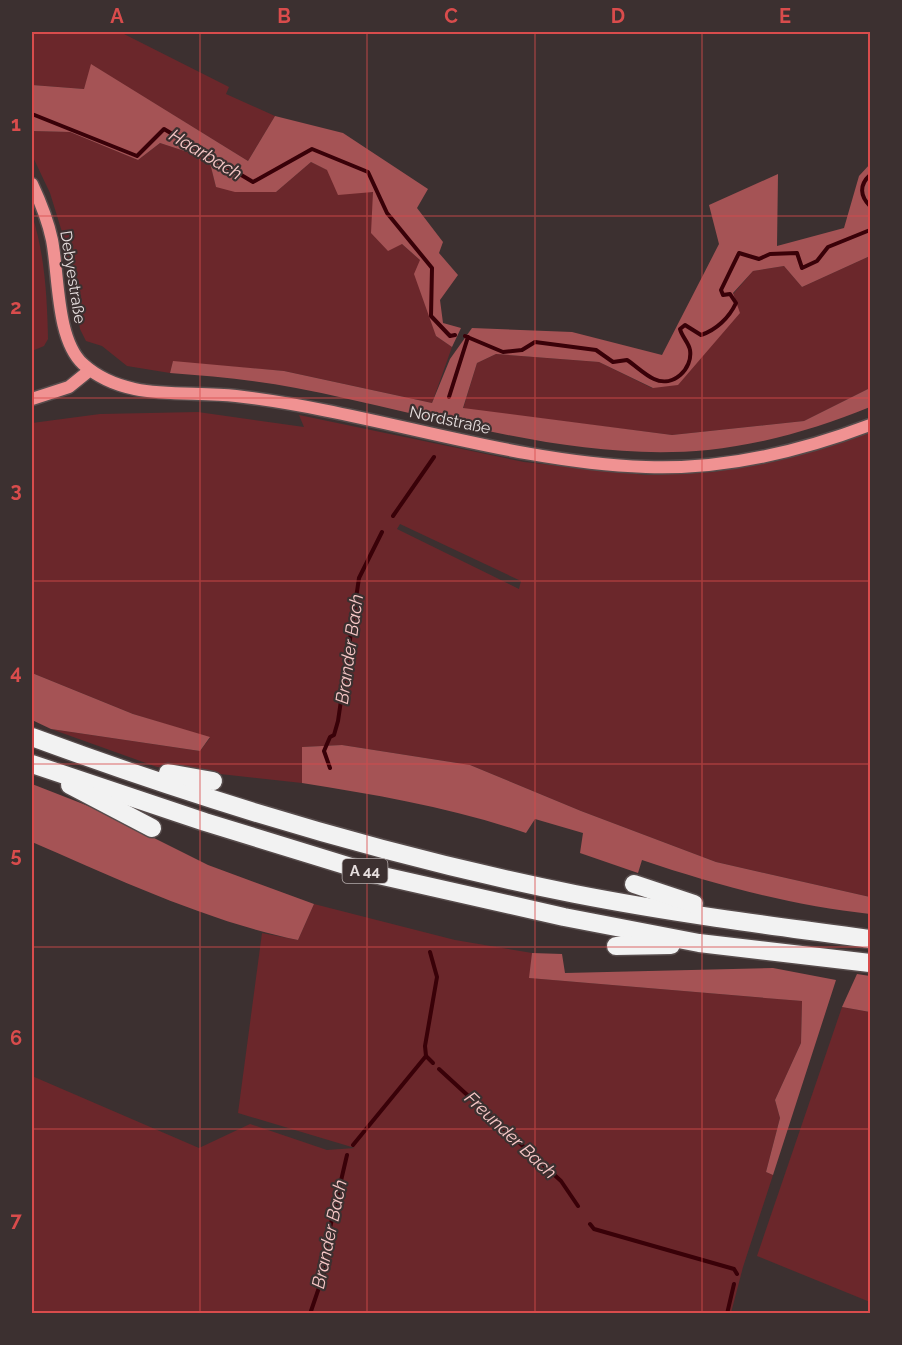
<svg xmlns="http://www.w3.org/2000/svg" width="902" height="1345" viewBox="0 0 902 1345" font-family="Raleway,sans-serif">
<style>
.green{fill:#6b272b;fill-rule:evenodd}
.forest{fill:#a55355}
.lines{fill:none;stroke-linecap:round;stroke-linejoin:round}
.stream{stroke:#390108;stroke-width:4}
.secondary-casing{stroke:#574c4c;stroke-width:15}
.highway-casing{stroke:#574c4c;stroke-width:21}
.secondary{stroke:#f09292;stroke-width:12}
.highway{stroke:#f2f2f2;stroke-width:18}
.grid{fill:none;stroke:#d94c4c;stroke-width:1.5;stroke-opacity:0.55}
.labels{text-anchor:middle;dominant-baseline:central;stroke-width:4.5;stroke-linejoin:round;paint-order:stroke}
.shield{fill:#3c3030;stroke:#b3aaaa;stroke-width:1.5}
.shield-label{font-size:15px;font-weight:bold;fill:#e6dede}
.street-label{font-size:16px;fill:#e6dede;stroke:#3c3030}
.water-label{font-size:18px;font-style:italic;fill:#f8c8c7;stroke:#3c3030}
.neatline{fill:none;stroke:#d94c4c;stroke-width:2}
.grid-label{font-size:20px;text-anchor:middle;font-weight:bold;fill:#d94c4c}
</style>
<rect width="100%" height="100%" fill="#3c3030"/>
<g class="green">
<polygon points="32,32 120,32 229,87 226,94 275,116 248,161 92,65 84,89 32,85"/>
<polygon points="32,131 70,132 138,160 160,143 209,159 216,187 276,192 311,162 373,192 402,244 420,260 436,336 452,347 432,403 284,371 173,362 170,373 127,366 102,346 86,341 80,329 62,232 50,193 32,155"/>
<path d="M32 215C45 256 47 296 48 339L44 346 32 351Z"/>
<polygon points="870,256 870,388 804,421 672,435 463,409 477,363 496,354 599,362 652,388 753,271 784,266 802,287"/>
<path d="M198 412 304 427 299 415 524 462 646 475 713 472 777 461 870 433V897L716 862 581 811 470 765 342 745 302 747V783L157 767 51 729 200 751 210 738 133 714 32 673V423L100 414ZM400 524 521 581 519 589 397 529Z"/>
<polygon points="314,904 455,940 532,953 530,978 802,1001 801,1043 775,1100 780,1118 766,1172 773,1175 743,1267 731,1313 32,1313 32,1076 199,1148 250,1124 327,1150 355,1148 238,1113 262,933 298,940"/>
<polygon points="842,1007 870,1012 870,1302 757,1256"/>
</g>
<g class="forest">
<polygon points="91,64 248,161 275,116 343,133 428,189 417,208 443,242 439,253 458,275 440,300 443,323 461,328 452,347 436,336 414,274 420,260 402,244 388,251 371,233 373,192 338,195 327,170 311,162 276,192 235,192 216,187 209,159 160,143 138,160 70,132 32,131 32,85 84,89"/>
<path d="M870 164V256L802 287 784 266 753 271 733 293 740 313 678 385 653 388 599 362 496 354 477 363 463 408 672 435 804 421 870 388V407C818 428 765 444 708 450 569 463 432 414 296 388 254 380 212 376 170 373L173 361 284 371 432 403 450 359 472 328 572 332 662 355 719 244 709 205 778 174 777 246 844 228 859 176Z"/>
<polygon points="32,673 133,714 210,737 200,751 51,729 32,720"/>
<path d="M342 745 470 765 581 811 716 862 870 897V914C793 906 716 885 642 860L638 873 580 853 583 833 535 819 526 833C453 808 378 795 302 783V747Z"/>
<path d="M32 784 96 809 208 865 314 904 298 940C209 922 115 878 32 842Z"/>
<polygon points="532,953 562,954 565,973 773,968 836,980 773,1175 766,1172 780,1118 775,1100 801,1043 802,1001 529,978"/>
<polygon points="857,974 870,976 870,1012 842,1007"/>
</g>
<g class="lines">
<g class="stream">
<polyline points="32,114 137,156 164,129 253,182 312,149 368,172 387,213 432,268 431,316 450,336 455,335"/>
<path d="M870 175C859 185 860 196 870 206"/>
<path d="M465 336 503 352 522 350 535 342 596 350 613 362 627 360C636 366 645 375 654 379 673 388 693 369 690 350 689 343 682 337 680 329L685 325 701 335C716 330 729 318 736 303L730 294 723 295 721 290 739 253 759 259 770 254 797 253 802 268 817 261 828 247 870 230"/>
<polyline points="449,397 468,337"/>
<polyline points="393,516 434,457"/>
<polyline points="330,768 324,751 330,737 334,735 338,721 359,578 382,532"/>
<polyline points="426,1056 433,1063"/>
<polyline points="439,1069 561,1181 578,1206"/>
<polyline points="353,1145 426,1056 425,1046 437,977 430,952"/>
<polyline points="590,1224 594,1229 734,1269 737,1274"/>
<polyline points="310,1314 326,1267 324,1257 329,1232 347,1155"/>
<polyline points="727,1314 734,1284"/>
</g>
<defs>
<g id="secondary">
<path d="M32 184C40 201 48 221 52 240 59 276 56 339 83 364 125 402 184 390 236 396 374 412 507 462 646 467 723 470 799 452 870 425"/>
<polyline points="32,399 69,387 90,370"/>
</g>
<g id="highway">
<path d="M32 737C208 802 391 857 575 894 672 913 772 926 870 939"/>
<polyline points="32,764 205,822 374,874 564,917 699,943 870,963"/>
<polyline points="168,773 213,781"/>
<polyline points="70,785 152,828"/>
<polyline points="634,884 694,904"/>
<polyline points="616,946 671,945"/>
</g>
</defs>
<use href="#secondary" class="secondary-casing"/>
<use href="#highway" class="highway-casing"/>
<use href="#secondary" class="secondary"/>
<use href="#highway" class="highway"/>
</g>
<path class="grid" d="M200 32V1314M367 32V1314M535 32V1314M702 32V1314M32 216H870M32 398H870M32 581H870M32 764H870M32 947H870M32 1129H870"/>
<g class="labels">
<rect class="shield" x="342.5" y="859" width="45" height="24" rx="4.5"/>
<g class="shield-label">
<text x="365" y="871">A 44</text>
</g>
<g class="street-label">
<text transform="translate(73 277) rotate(81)">Debyestraße</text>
<text transform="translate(450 420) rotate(12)">Nordstraße</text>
</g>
<g class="water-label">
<text transform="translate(206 154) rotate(31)">Haarbach</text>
<text transform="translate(349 649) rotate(-82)">Brander Bach</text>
<text transform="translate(511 1135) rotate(43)">Freunder Bach</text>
<text transform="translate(329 1234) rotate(-78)">Brander Bach</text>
</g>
</g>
<rect width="902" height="1345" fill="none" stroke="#3c3030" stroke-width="66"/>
<rect x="33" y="33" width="836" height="1279" class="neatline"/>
<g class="grid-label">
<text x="117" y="23">A</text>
<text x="284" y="23">B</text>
<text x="451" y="23">C</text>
<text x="618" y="23">D</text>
<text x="785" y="23">E</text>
<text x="16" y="131">1</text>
<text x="16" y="314">2</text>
<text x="16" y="497">3</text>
<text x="16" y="679">4</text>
<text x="16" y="862">5</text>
<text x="16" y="1045">6</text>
<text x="16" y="1227">7</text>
</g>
</svg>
